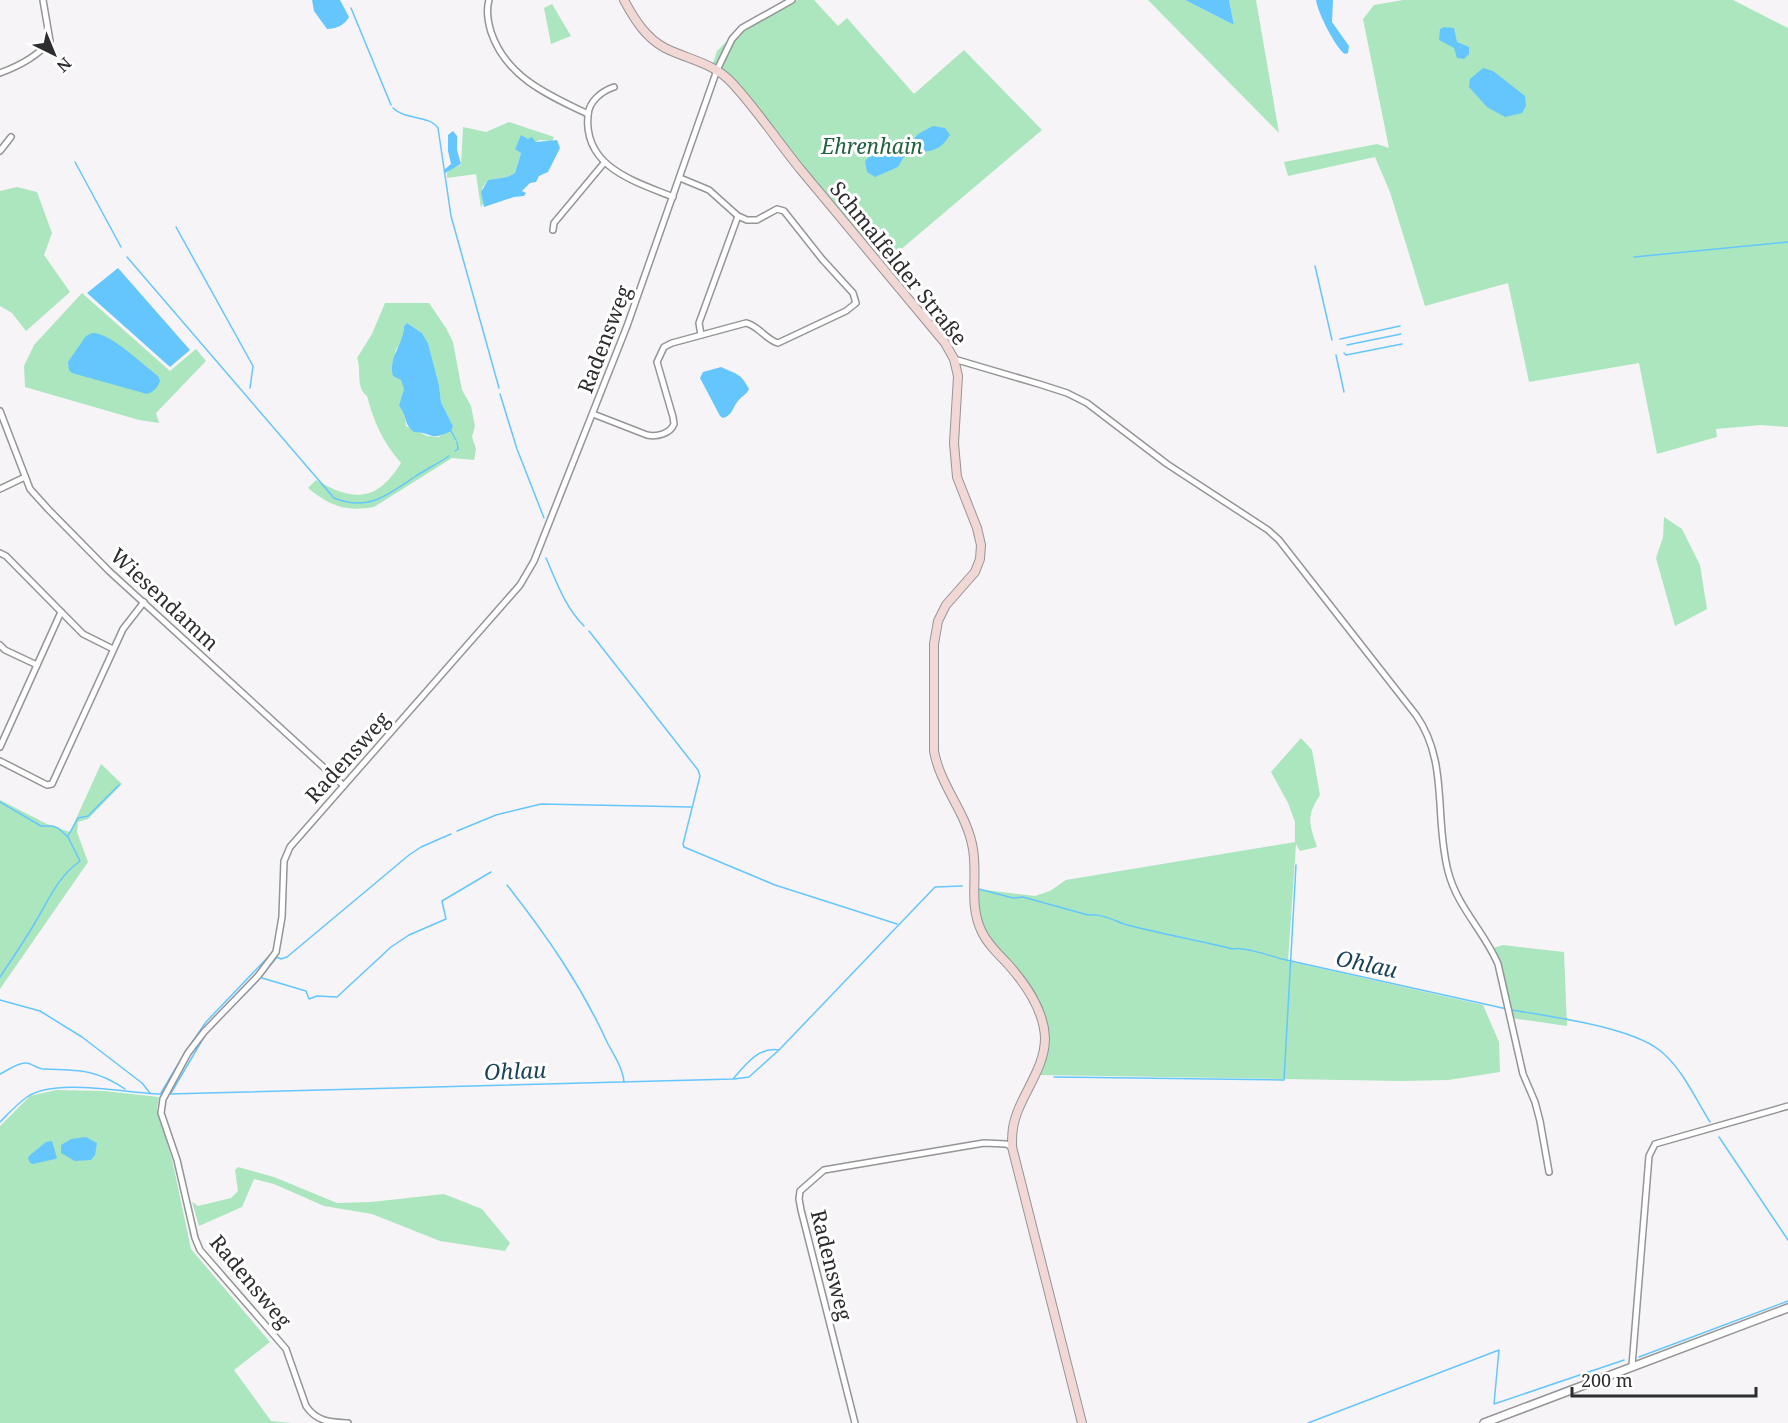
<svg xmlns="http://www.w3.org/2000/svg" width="1788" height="1423" viewBox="0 0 1788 1423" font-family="'Noto Serif',serif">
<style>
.green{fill:#abe6bf;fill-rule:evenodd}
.water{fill:#65c6fe}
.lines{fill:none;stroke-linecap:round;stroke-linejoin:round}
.stream{stroke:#65c6fe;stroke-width:1.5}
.minor-casing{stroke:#959497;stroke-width:8}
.tertiary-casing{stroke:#959497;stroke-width:10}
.secondary-casing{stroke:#959497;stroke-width:10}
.minor{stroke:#fff;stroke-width:5}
.tertiary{stroke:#fff;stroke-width:7}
.secondary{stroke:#f2d8d4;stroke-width:8}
.labels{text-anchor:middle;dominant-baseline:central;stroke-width:6;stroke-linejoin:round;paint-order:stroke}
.park-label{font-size:21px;font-style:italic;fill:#21633e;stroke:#fff}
.street-label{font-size:21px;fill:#2d2c2e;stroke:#fff}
.water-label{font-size:22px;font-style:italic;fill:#1b445b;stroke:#fff}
</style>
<rect width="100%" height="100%" fill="#f6f4f7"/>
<g class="green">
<polygon points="798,0 814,0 838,26 847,18 914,94 964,50 1042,130 886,262 863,242 713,63 717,51 728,40"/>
<polygon points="1148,0 1185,0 1234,25 1229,0 1256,0 1279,133"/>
<polygon points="1403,0 1733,0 1788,28 1788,427 1761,425 1716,429 1717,437 1657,454 1639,363 1529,382 1508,283 1425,306 1390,192 1375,157 1288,176 1284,162 1377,144 1389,148 1363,19 1374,5"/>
<polygon points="552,4 571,36 551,44 544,8"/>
<polygon points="509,122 554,137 552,141 539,140 536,142 528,139 519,142 515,148 521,153 515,173 507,177 488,180 482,188 484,201 481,208 476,174 447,178 447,172 453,168 461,165 463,127 486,132"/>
<polygon points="17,187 37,192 52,233 44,255 70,292 26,331 12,313 0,306 0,191"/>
<polygon points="82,293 170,371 196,349 206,361 156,413 159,423 139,420 25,387 24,366 34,345"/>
<path d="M385 303H429L446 328 453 342 462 390 471 406 475 426 472 437 476 449 474 460 452 458 374 507C345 512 330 506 308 488L316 480C353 502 377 502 401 463 383 442 374 423 367 396 355 387 362 370 357 358L372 334ZM407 323 422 333 428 343 439 385 441 402 453 426 439 437 427 436 406 426 402 397 404 389 395 351 403 340 404 326Z"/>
<polygon points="1664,517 1682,529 1700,565 1707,609 1675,626 1656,558 1663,537"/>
<path d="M1301 738 1312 750 1320 795C1306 817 1309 823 1317 847L1300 851 1296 844 1288 961 1483 1005 1499 1042 1500 1072 1448 1080 1402 1081 1040 1075C1059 1038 1044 999 1018 969 1010 958 997 949 990 938 980 923 979 906 978 889L1035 896 1050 891 1066 880 1295 842V822L1288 803 1271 772Z"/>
<polygon points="101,764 122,784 88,819 78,822 77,832 88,862 0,989 0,800 49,825 70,832"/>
<polygon points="1503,945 1564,952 1567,1026 1511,1018 1493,948"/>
<polygon points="56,1090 104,1091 159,1097 157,1109 172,1159 191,1249 270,1342 234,1370 271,1421 292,1423 0,1423 0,1126 30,1096"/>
<polygon points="238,1167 274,1177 337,1203 371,1202 444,1194 482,1209 510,1243 505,1251 440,1241 372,1214 324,1206 274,1184 254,1179 242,1207 199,1226 192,1202 198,1206 231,1198 238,1191 235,1170"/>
</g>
<g class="water">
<path d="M312 0H340L349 17C345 25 336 29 327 29L314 11Z"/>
<polygon points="1185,0 1229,0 1234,25"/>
<path d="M1316 0H1333L1332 22 1349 46 1348 53 1345 54C1336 49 1317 11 1316 0Z"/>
<polygon points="1444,27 1454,28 1457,42 1469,47 1469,54 1464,59 1457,58 1454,48 1439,40 1440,29"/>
<polygon points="1483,68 1493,71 1525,96 1526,106 1522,113 1505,117 1487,107 1469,87 1470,79"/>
<path d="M933 126 945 128 950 135C937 156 926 149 905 155L898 167 875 177 867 172 865 161 871 155 892 153 909 145 918 134Z"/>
<polygon points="453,131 457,136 457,150 461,164 445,173 444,170 451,164 448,151 448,135"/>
<polygon points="521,135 528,139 532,137 536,142 557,140 560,148 548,172 539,176 536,182 530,183 522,191 526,193 524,196 514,197 484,207 481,192 488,180 507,177 515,173 521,153 515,149"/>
<polygon points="118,268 190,350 170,367 87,293"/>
<path d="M407 323 422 333 428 343 439 385 441 402 453 426 451 431C429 442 432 432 414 432 402 422 408 416 399 406L404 389 401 380 393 376C388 357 404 344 404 326Z"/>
<path d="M92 333C110 332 143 365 158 376L160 381C158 387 154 392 147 394L72 373 69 370 68 362 86 336Z"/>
<path d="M721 367C736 374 741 373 749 389 746 395 742 396 738 401 732 408 733 415 723 418L720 416 700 378 703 372Z"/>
<polygon points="86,1137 97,1143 95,1155 91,1160 75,1161 61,1153 61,1145 71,1139"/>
<polygon points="52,1141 57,1158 55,1159 33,1164 30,1163 28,1158 29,1156 46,1142"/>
</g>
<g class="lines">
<g class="stream">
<polyline points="351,8 391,105"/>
<path d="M393 108C405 120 429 115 438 128L451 216 499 388"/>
<polyline points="75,162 121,247"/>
<polyline points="176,227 253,366 250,388"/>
<path d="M127 257 334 498C368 512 388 495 416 476 427 469 439 463 449 456"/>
<polyline points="1634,257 1788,242"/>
<polyline points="1315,266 1332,340"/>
<polyline points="1340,339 1400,326"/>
<polyline points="1347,345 1401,334"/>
<polyline points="1344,353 1346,355 1402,344"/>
<polyline points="1336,355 1344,392"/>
<polyline points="500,394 517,449 544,518"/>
<polyline points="451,431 456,440"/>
<polyline points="455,451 458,449 457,442"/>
<path d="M546 558C557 583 565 607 584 626"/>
<polyline points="589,631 698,770 700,776 683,844 684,847 775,885 897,924"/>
<path d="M0 802 41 826H52L58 828 68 837 80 861C57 878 50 898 36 921 25 940 12 959 0 977"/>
<polyline points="457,831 496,815 541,804 691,807"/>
<polyline points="68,836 78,818 88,816 119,785"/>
<path d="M507 885C547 936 581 985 608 1044 614 1055 623 1069 624 1082"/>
<path d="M979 889 1013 898 1023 897 1088 915C1100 913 1113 920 1124 924 1160 934 1199 940 1233 949 1243 946 1270 956 1282 959 1357 976 1432 993 1507 1009"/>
<polyline points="262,978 306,991 309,999 317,996 337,997 391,947 409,935 446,919 442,901 491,872"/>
<polyline points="0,1000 40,1011 82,1037 142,1083 150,1093"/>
<path d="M1512 1010C1551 1017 1637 1027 1664 1054 1684 1072 1696 1100 1710 1122"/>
<path d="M0 1074C7 1071 18 1062 26 1063 32 1063 37 1069 44 1069 78 1070 96 1069 125 1089"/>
<polyline points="1054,1077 1284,1080 1296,865"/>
<polyline points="734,1079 749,1077 779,1050"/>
<polyline points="161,1093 184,1054 206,1022 271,954"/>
<polyline points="171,1093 207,1032 254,985 277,957 281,959 287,957 409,855 421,847 451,834"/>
<path d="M169 1094 733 1079C745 1065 759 1046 779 1050L935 887 962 886"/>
<path d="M0 1122C8 1114 17 1104 27 1097 56 1077 130 1094 164 1094"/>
<polyline points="1719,1137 1788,1240"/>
<polyline points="1639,1357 1788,1301"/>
<polyline points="1308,1423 1499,1350 1494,1404 1624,1360"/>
</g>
<defs>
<g id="minor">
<path d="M489 0C486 10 488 22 491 32 506 77 548 95 588 114"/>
<path d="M0 73C19 66 37 57 50 41L43 0"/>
<path d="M614 87C602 91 589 101 588 115 583 167 634 181 673 197"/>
<polyline points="0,151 11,137"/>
<polyline points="553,230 554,223 604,163"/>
<polyline points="701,335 699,323 738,216"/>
<path d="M954 359 1039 384 1067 393 1087 403 1167 464 1268 530 1279 540 1416 715C1449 762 1434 817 1448 871 1457 907 1484 931 1498 964L1523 1074 1535 1102 1540 1121 1549 1172"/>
<polyline points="0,411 30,489 48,509 109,571 343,785"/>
<path d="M593 414 647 435C657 437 670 434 674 424L673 417 657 362 664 347 672 343 746 323C759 326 765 339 778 343L846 311 856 303 853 293 822 259 784 211 777 209 757 220H747L738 216 709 190 680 178"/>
<polyline points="0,489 25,477"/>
<polyline points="0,553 6,556 83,634 113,649"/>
<polyline points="0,645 5,650 37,665"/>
<polyline points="0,747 61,612"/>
<polyline points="0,761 47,785 52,784 123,629 144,602"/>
<polyline points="1632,1366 1649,1156 1655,1144 1788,1106"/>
<path d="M348 1423C330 1422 317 1422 306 1406L286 1349 200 1250 195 1238 177 1160 161 1113 163 1099 188 1053 204 1032 258 976 276 952 282 917 284 861 290 847 520 585 534 561 627 326 717 70 732 39 742 28 792 0"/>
<polyline points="855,1423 801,1210 799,1199 800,1191 824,1170 984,1143 1006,1144 1012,1147"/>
</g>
<polyline id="tertiary" points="1484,1423 1788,1308"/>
<path id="secondary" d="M624 0C634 19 646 38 665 48 689 60 715 63 733 84 758 111 778 142 801 170 849 228 897 286 945 343L954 359 958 376 954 443 957 477 977 528 981 545 980 559 975 572 946 605 938 621 934 644V751C940 785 965 811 972 844 979 873 968 902 981 930 986 942 997 953 1006 962 1025 983 1044 1009 1045 1038 1045 1071 1018 1097 1013 1128 1012 1134 1012 1141 1012 1147L1082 1423"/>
</defs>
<use href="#minor" class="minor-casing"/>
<use href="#tertiary" class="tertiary-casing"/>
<use href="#secondary" class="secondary-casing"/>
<use href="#minor" class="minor"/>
<use href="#tertiary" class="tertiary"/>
<use href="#secondary" class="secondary"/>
</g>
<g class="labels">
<g class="park-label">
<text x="872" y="146">Ehrenhain</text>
</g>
<g class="street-label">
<text transform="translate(899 263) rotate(51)">Schmalfelder Straße</text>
<text transform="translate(604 339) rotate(-69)">Radensweg</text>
<text transform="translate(165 599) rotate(43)">Wiesendamm</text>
<text transform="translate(347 757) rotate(-48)">Radensweg</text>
<text transform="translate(832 1265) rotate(76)">Radensweg</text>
<text transform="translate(251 1281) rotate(50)">Radensweg</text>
</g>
<g class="water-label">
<text transform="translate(1367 963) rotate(12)">Ohlau</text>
<text transform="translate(515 1070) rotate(-2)">Ohlau</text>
</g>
</g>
<g transform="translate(54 54) rotate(137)" stroke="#ffffff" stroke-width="4.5" paint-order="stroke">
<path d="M0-4.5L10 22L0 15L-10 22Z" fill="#2d2c2e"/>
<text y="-9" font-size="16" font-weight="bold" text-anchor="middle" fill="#2d2c2e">N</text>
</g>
<path d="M1572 1387v9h184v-9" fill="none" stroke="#2d2c2e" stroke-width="3"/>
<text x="1581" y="1387" font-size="18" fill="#2d2c2e" stroke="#ffffff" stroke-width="4.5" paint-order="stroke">200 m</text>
</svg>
